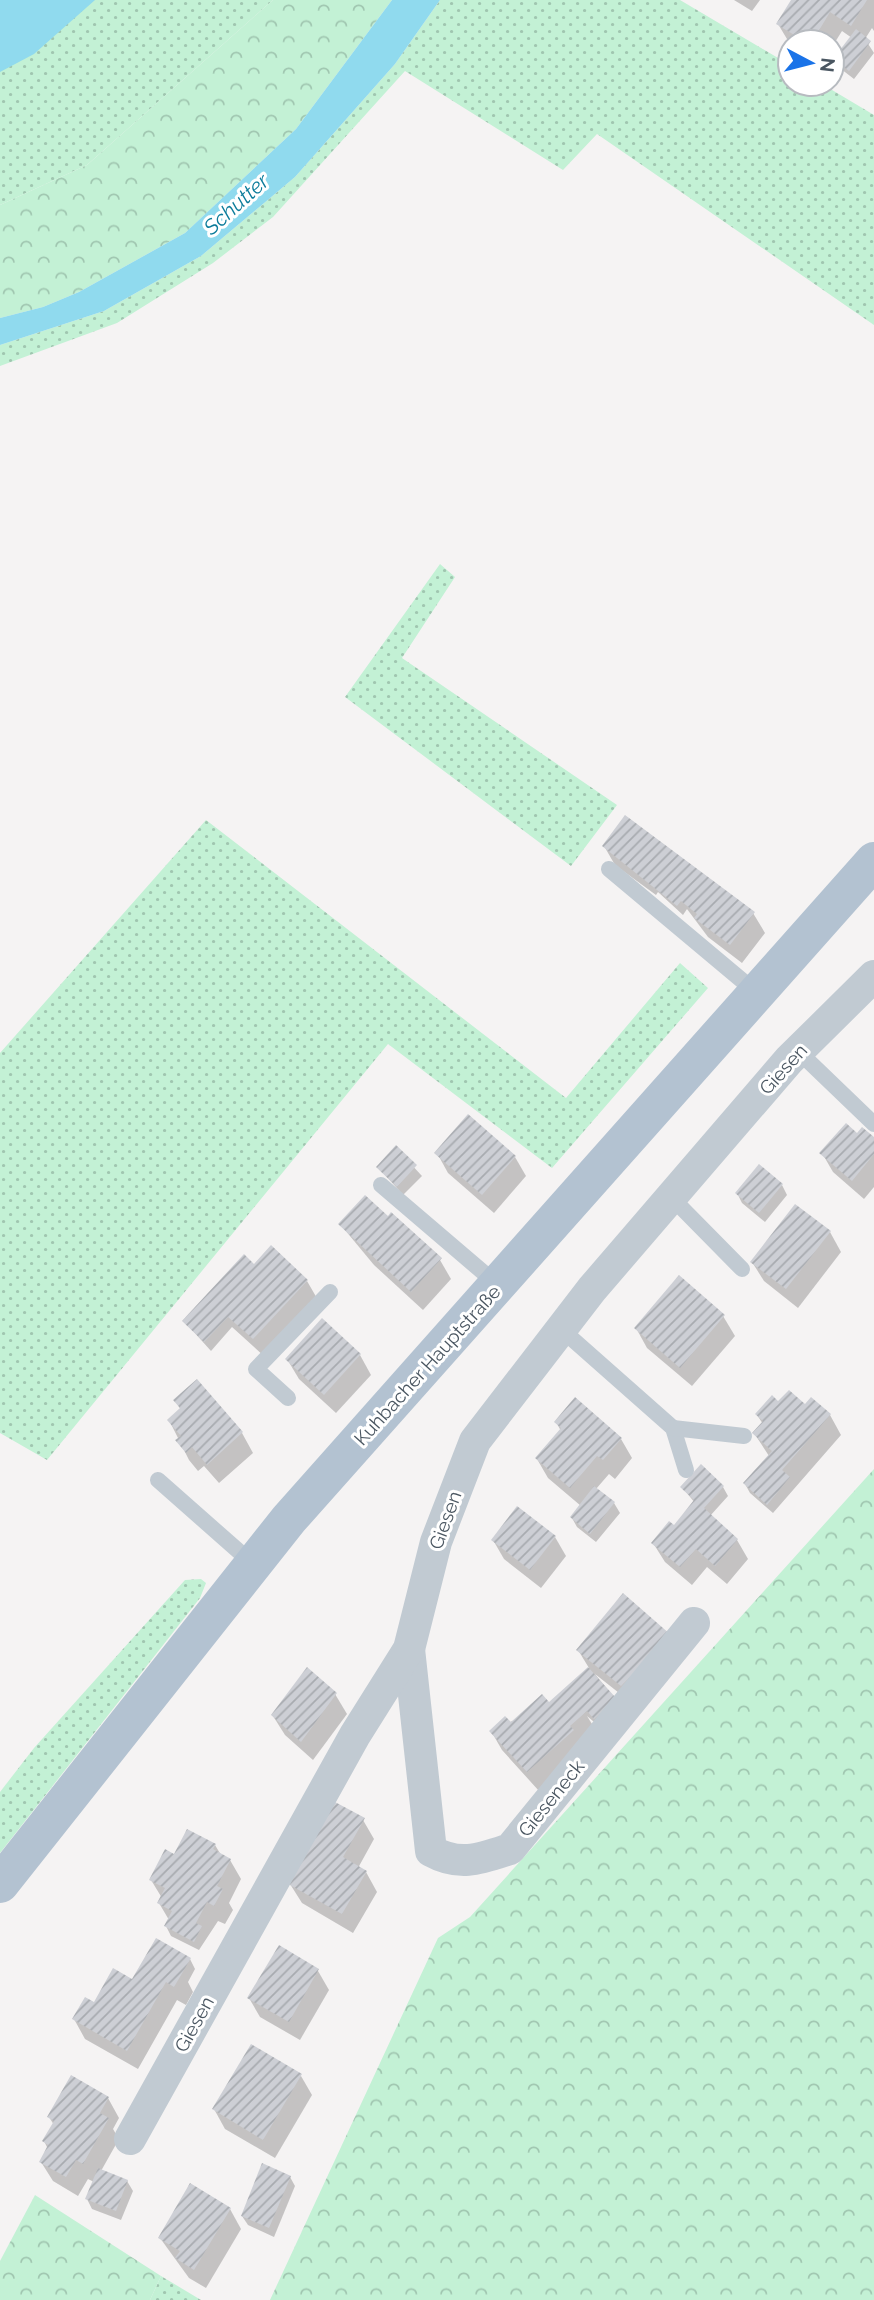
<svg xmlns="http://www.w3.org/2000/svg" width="874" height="2300" viewBox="0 0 874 2300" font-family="Raleway,sans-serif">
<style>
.grass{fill:url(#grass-dots)}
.forest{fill:url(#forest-crowns)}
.water{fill:#90daee}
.shadow{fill:#0003}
.building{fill:url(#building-hatch)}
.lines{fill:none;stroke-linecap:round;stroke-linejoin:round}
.lane{stroke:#c1cad2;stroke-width:16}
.street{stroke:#c1cad2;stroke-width:32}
.primary{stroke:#b3c2d1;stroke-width:38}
.labels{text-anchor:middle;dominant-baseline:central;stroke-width:6;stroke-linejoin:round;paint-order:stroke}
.street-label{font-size:19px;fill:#4a5661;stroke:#fff}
.water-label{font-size:21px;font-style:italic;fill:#0c7c9b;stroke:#fff}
</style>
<defs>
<pattern id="grass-dots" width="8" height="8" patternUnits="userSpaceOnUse" patternTransform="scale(1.75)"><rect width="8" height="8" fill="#c3f1d5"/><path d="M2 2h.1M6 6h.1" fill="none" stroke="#a0c6b0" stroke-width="1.8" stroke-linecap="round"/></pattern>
<pattern id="forest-crowns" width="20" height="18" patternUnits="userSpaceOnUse" patternTransform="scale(1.75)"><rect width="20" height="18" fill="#c3f1d5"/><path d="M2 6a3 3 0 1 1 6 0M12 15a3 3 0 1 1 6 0" fill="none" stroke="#a0c6b0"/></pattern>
<pattern id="building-hatch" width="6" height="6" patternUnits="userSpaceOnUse" patternTransform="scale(1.75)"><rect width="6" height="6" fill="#cdcfd5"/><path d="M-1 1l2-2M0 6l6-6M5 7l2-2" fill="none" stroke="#a8abb0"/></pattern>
</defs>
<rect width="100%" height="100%" fill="#f5f3f3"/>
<g class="grass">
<polygon points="27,0 273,0 87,165 0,205 0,20"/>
<polygon points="440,0 680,0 790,65 790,84 822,84 874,115 874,325 597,134 563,170 405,71 273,217 213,263 117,323 0,366 0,345 104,311 201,256 295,177 395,64"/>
<polygon points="440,564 455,577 402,658 617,805 571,866 345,697"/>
<polygon points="206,820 566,1098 680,963 708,988 552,1168 388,1044 47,1460 0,1433 0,1053"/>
<polygon points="201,1579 206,1583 200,1598 0,1853 0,1792 34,1748 185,1580"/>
<polygon points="161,2276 201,2300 150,2300"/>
</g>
<g class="forest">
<polygon points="273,0 392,0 296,129 185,233 79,292 43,307 0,318 0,205 87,165"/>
<polygon points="874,1469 874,2300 270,2300 438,1938 470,1917"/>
<polygon points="35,2195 161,2276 150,2300 0,2300 0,2261"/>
</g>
<g class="water">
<polygon points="0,0 95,0 34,54 0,72"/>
<polygon points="392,0 440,0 395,64 295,177 201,256 104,311 0,345 0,318 43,307 79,292 185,233 296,129"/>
</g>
<g class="shadow">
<polygon points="734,0 760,0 752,11"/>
<polygon points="793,0 874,0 874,31 872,28 865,39 874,53 854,79 841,69 836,59 852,38 842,31 832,47 832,42 790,44 778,24"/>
<polygon points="604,846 753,913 765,933 742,963 708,937 687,909 683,915 658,892 656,895 615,865"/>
<polygon points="874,1139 874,1187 864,1199 833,1172 822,1153"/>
<polygon points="396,1148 422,1176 403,1195 378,1167"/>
<polygon points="437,1153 515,1157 526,1176 494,1213 448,1173"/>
<polygon points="782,1185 787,1195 765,1222 742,1203 737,1193"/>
<polygon points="340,1224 440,1260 451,1279 423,1310 374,1265"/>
<polygon points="830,1232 841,1252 798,1308 764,1281 752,1262"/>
<polygon points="307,1281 318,1300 265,1357 232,1327 211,1351 184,1321"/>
<polygon points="723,1316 735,1336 692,1386 647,1348 636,1328"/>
<polygon points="360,1355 371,1375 336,1413 299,1379 287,1359"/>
<polygon points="197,1381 242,1433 253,1453 219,1483 204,1466 198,1471 189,1460 169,1420 181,1410 175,1400"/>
<polygon points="805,1406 830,1415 841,1435 773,1513 750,1493 745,1484 769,1456 754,1433 763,1424 757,1415"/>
<polygon points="556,1422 621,1439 632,1458 615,1479 609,1474 596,1489 614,1503 620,1513 596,1542 577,1527 572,1518 581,1506 548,1478 537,1459 561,1431"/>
<polygon points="682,1487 723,1487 728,1496 710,1516 737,1540 748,1559 727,1584 707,1567 692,1585 665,1562 653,1543 674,1528 695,1503"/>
<polygon points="555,1537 566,1556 541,1588 504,1559 493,1540"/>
<polygon points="623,1596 633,1704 595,1674 615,1699 600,1727 587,1716 597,1732 539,1791 502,1750 491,1731 549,1704 589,1668 578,1650"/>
<polygon points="335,1694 347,1714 313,1760 285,1735 273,1716"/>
<polygon points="363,1820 374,1839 358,1868 366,1872 377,1892 353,1933 302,1903 290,1884"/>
<polygon points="215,1845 221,1855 230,1860 241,1879 229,1903 233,1910 225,1924 218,1921 199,1950 171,1936 166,1926 169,1920 159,1903 162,1898 151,1880 175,1856"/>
<polygon points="190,1959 195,1969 188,1982 193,1992 186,2005 177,2000 138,2069 85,2039 74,2019 133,1981"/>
<polygon points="318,1971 329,1990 300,2040 260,2017 249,1998"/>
<polygon points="301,2076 312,2095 275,2158 225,2129 214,2109"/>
<polygon points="108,2098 119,2118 113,2129 119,2139 101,2171 127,2181 133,2191 121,2220 92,2209 87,2199 94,2182 88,2179 78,2196 53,2181 41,2162 48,2149 44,2141 54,2125 49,2117"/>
<polygon points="290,2177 295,2186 274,2237 248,2225 242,2216"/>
<polygon points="230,2209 241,2229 206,2288 189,2278 160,2238"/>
</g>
<g class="building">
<polygon points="791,0 867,0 851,26 830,12 812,42 806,42 776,24"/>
<polygon points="856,29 871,41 849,71 833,59"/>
<polygon points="625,815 755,912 730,945 694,918 697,914 681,901 677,906 602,846"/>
<polygon points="468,1114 516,1156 482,1195 434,1153"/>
<polygon points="846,1123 857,1133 862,1127 874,1137 874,1154 852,1181 819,1153"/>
<polygon points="396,1145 417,1165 397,1187 376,1167"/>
<polygon points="759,1164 783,1184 759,1213 735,1193"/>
<polygon points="365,1195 388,1216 391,1212 442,1258 411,1292 338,1224"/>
<polygon points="795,1204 831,1231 786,1289 750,1262"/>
<polygon points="271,1245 308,1280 253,1339 228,1317 204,1342 182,1321 244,1254 254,1264"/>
<polygon points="679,1275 725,1315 680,1368 634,1328"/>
<polygon points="322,1318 361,1354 324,1395 285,1359"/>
<polygon points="197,1379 243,1432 207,1465 192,1447 186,1453 175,1440 181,1436 167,1420 180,1408 173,1400"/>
<polygon points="789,1390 805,1404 811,1397 831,1414 782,1470 790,1477 767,1505 743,1483 772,1451 752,1433 763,1421 755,1414 772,1395 778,1401"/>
<polygon points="575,1397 622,1438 603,1460 597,1456 570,1488 535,1458 561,1428 554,1422"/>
<polygon points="701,1464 724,1486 704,1508 738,1539 715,1566 696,1549 680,1567 651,1543 669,1521 674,1525 694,1500 680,1487"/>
<polygon points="594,1486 615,1502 590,1534 570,1517"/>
<polygon points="517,1506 556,1536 530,1570 491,1540"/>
<polygon points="623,1593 671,1635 621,1686 576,1650"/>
<polygon points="307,1667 337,1693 301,1742 271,1715"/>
<polygon points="588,1667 616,1698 594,1719 587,1711 570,1726 574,1730 527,1772 489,1731 505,1716 511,1722 542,1694 549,1702"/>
<polygon points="335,1802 365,1818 343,1857 367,1871 342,1914 288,1884"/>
<polygon points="187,1829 216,1844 213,1849 231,1859 217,1886 223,1889 214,1906 207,1902 196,1923 202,1926 194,1942 164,1926 172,1911 157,1903 165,1888 149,1880 165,1849 174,1854"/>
<polygon points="156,1938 191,1958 174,1987 166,1982 127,2051 72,2019 85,1997 94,2002 113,1968 132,1979"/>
<polygon points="279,1945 319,1969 289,2022 247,1998"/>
<polygon points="251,2044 302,2074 263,2140 212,2109"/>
<polygon points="71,2075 109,2097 100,2113 109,2118 83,2164 76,2160 66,2177 39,2162 48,2145 42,2141 54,2121 47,2117"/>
<polygon points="262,2163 291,2176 269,2228 241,2216"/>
<polygon points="98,2168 128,2180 116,2211 85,2199"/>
<polygon points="190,2183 231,2208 194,2270 175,2258 180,2251 158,2238"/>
</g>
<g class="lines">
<g class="lane">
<polyline points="609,869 757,993"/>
<polyline points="798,1051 874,1124"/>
<polyline points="381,1185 498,1285"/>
<polyline points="671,1197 742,1269"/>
<polyline points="561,1329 673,1428 686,1470"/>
<polyline points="288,1398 256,1369 330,1292"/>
<polyline points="673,1428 744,1436"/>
<polyline points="158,1480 252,1563"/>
</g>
<g class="street">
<path d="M409 1649 431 1851C460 1867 480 1859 510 1849L694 1623"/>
<polyline points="130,2139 355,1735 409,1649 436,1542 475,1441 592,1289 789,1060 874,976"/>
</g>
<polyline class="primary" points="0,1884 289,1519 874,861"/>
</g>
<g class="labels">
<g class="street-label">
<text transform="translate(783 1069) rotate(-48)">Giesen</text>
<text transform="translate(427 1365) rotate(-48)">Kuhbacher Hauptstraße</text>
<text transform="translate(445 1520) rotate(-70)">Giesen</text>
<text transform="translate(551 1798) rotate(-51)">Gieseneck</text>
<text transform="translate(194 2024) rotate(-61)">Giesen</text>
</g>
<g class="water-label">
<text transform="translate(236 204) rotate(-42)">Schutter</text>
</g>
</g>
<g transform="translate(811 63) rotate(97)"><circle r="33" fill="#ffffff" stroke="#b7bbc0" stroke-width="2"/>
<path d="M0-5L12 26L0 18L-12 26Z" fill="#1a73e8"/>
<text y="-10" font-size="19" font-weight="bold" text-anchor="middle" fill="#4a5661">N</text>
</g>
</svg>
